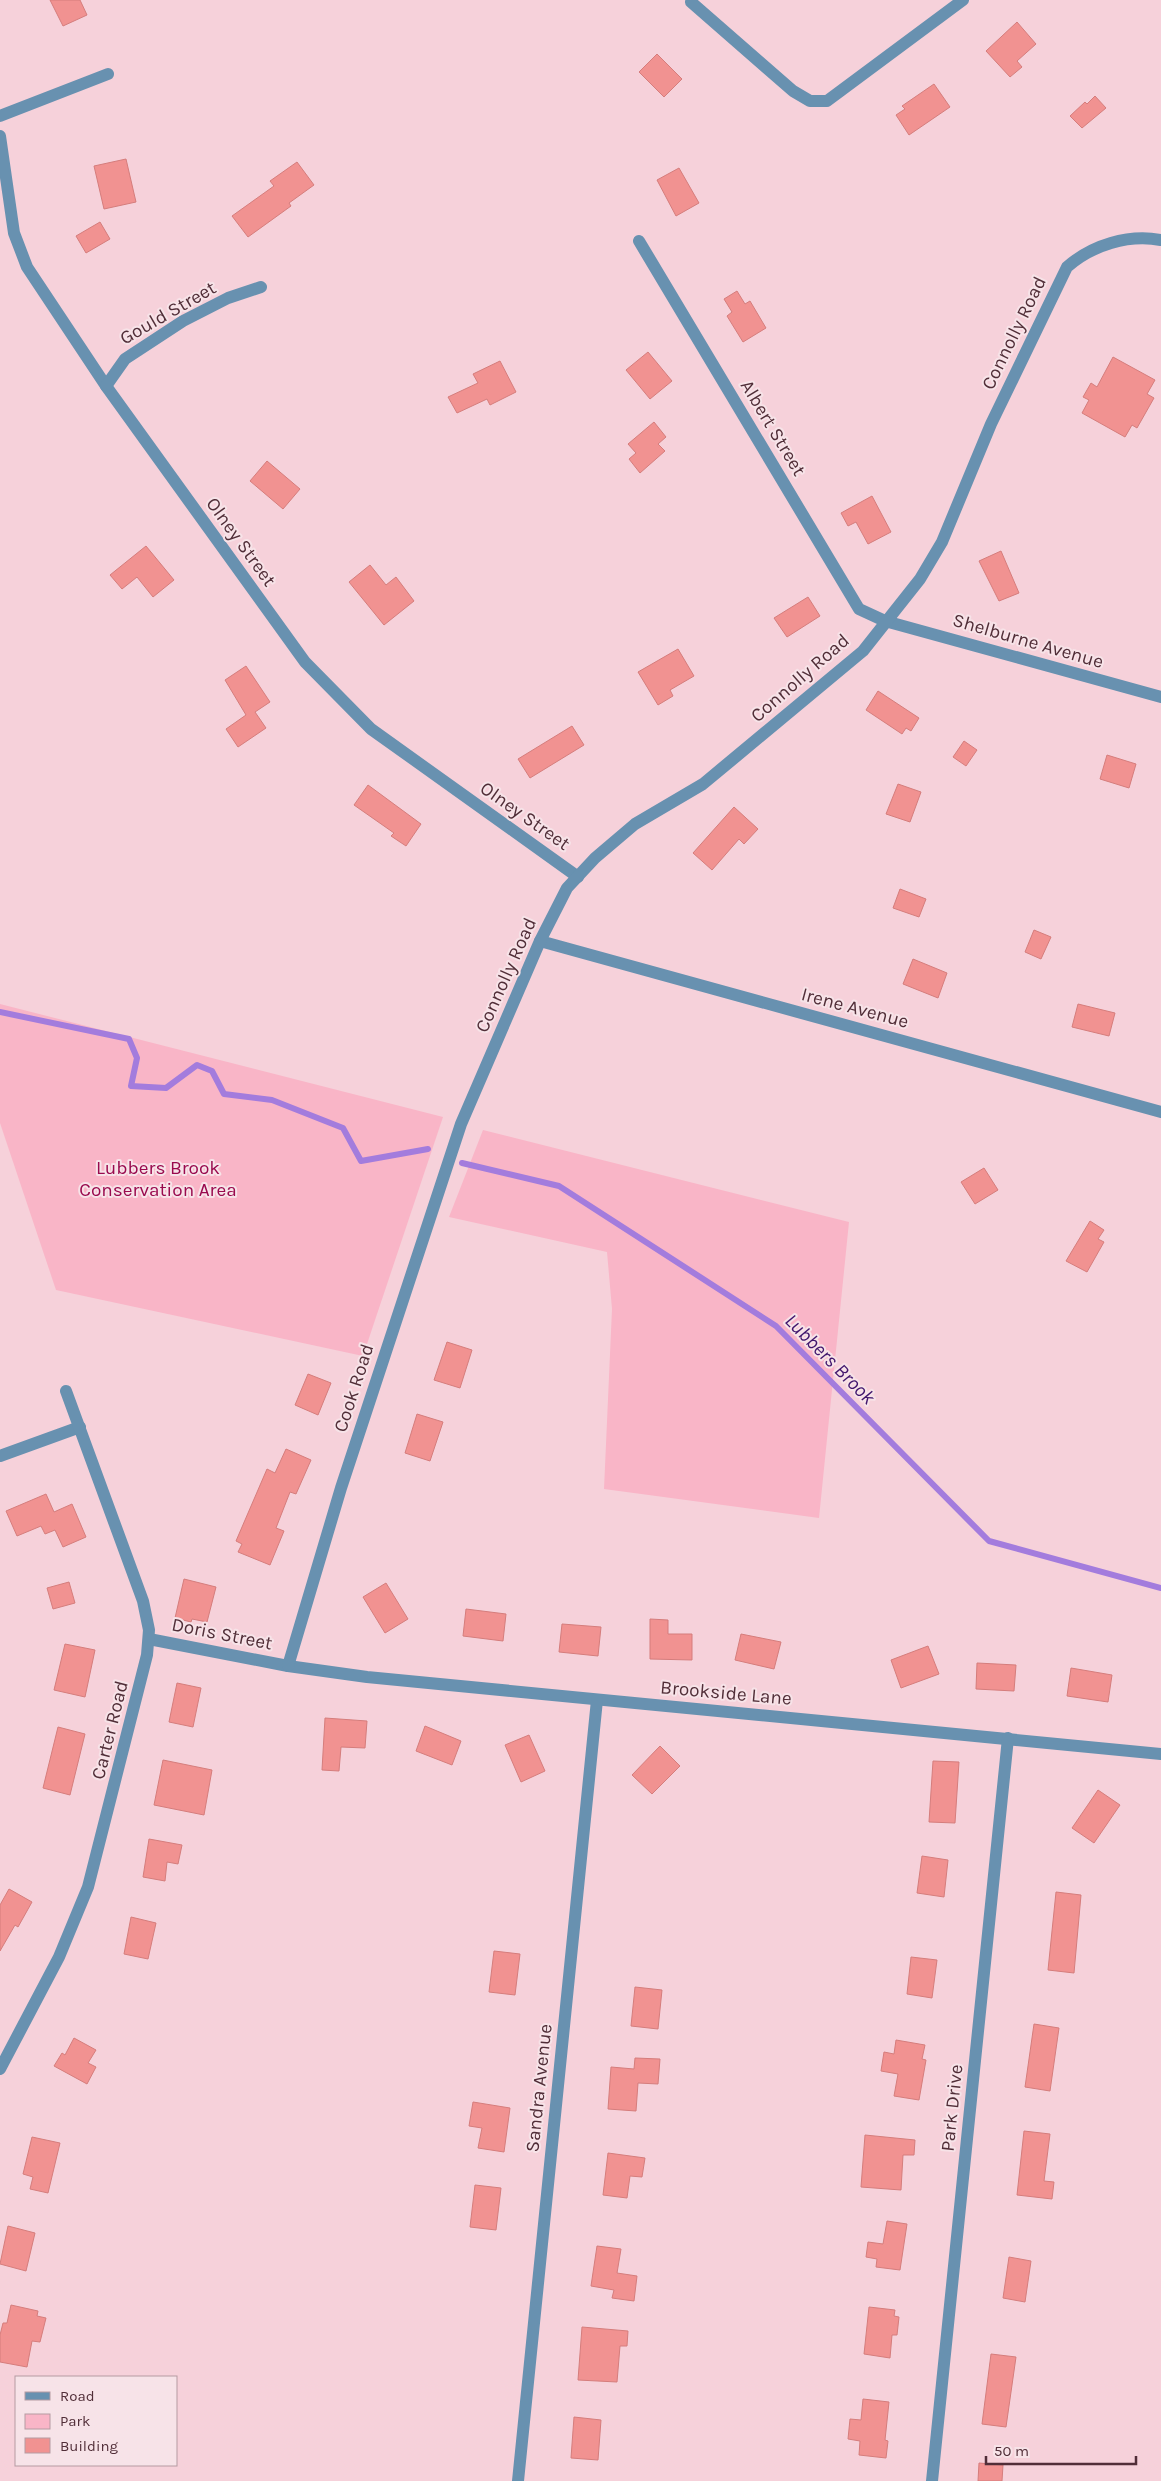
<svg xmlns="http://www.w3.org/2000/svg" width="1161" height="2481" viewBox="0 0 1161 2481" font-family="Karla,sans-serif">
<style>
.green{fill:#f9b5c7}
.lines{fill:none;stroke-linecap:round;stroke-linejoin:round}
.stream{stroke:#a37cdd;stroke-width:6}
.building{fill:#f19291;stroke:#d57d7c}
.minor{stroke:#6891b0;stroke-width:12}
.labels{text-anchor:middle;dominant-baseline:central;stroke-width:4;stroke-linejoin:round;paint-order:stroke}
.street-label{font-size:19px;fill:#512e38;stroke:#f7e3e8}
.park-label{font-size:19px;fill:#990a4e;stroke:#f7e3e8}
.water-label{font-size:20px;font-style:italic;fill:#41166d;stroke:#f7e3e8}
</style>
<rect width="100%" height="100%" fill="#f6d1da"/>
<g class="green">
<polygon points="0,1004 443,1117 363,1356 56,1290 0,1123"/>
<polygon points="483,1130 849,1222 819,1518 604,1489 612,1309 607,1252 449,1217"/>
</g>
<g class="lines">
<g class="stream">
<polyline points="0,1012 129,1039 137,1058 131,1086 166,1088 197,1065 212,1071 224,1094 272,1100 343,1128 361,1161 428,1149"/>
<polyline points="462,1163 559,1186 776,1326 989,1541 1161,1588"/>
</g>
</g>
<g class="building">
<polygon points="50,0 80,0 87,15 63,26"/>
<polygon points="1017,22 1036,44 1017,61 1022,67 1010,77 986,51"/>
<polygon points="657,54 682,79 664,97 639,72"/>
<polygon points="934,84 950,107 909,135 896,115 905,109 902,106"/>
<polygon points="1095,96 1106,108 1082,128 1070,116 1085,102 1087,104"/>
<polygon points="126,159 136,202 104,209 94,166"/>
<polygon points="297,162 314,185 289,203 291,206 248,237 232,216 274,186 270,181"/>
<polygon points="679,168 699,203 676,216 657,180"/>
<polygon points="100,222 110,239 86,253 76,236"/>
<polygon points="737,291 745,304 750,301 766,328 743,342 727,316 732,312 724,299"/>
<polygon points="648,352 672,381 650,399 626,370"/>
<polygon points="1113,357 1155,380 1147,394 1154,398 1137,428 1132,425 1125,437 1082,413 1089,400 1083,397 1091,383 1097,387"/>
<polygon points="500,361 516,392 490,405 487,399 457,413 448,397 478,383 473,374"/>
<polygon points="654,422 666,437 658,444 665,451 640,473 629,459 636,453 628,444"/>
<polygon points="267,461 300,489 283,509 250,481"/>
<polygon points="872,496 891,532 868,544 856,522 848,526 841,513"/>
<polygon points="146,546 174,580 153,597 137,577 122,589 110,575"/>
<polygon points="1001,551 1019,593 999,601 979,561"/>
<polygon points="370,565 386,585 396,577 414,601 384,625 349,582"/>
<polygon points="808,597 820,616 787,637 774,618"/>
<polygon points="678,649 694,676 670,690 673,696 658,705 638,672"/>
<polygon points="246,666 270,702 255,712 266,728 238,747 226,729 246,715 225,680"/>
<polygon points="878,691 919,718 911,731 906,728 902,734 866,710"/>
<polygon points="572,726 584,745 530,778 518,759"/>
<polygon points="964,741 977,750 966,766 953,757"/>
<polygon points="1107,755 1136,764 1129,788 1100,779"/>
<polygon points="898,784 921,792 910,822 886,814"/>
<polygon points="368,785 421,824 406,846 391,836 394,833 354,805"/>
<polygon points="734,807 758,829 744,844 739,839 712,870 693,853"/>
<polygon points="900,889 926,899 919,917 893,908"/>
<polygon points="1034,930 1051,937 1041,959 1025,952"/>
<polygon points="913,959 947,973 938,998 903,984"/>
<polygon points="1078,1004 1115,1013 1109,1036 1072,1027"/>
<polygon points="984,1168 998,1190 975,1204 961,1182"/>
<polygon points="1090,1221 1104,1230 1098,1239 1104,1242 1087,1272 1066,1261"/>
<polygon points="447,1342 472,1350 460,1388 434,1380"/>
<polygon points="308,1374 331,1383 318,1415 295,1405"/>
<polygon points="417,1414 443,1422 430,1461 405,1453"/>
<polygon points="286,1449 311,1460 296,1494 290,1492 276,1528 284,1531 270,1565 238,1552 242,1544 236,1541 267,1469 275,1473"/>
<polygon points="46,1494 54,1512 72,1504 86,1537 63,1547 55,1530 45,1534 41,1526 17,1536 6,1511"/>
<polygon points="184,1579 216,1587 207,1622 192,1619 191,1622 175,1618"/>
<polygon points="69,1582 75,1603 53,1609 47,1588"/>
<polygon points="386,1583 408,1619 385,1633 363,1597"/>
<polygon points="466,1609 506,1614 503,1641 463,1636"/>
<polygon points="650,1619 668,1620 668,1634 692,1634 692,1660 650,1659"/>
<polygon points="562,1624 601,1627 598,1656 559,1652"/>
<polygon points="741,1634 781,1642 774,1669 735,1660"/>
<polygon points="65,1644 95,1650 85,1697 54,1690"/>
<polygon points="928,1646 939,1674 901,1688 891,1660"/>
<polygon points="977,1663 1016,1665 1014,1691 976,1689"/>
<polygon points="1071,1668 1112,1675 1108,1702 1067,1696"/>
<polygon points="177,1683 201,1688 193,1727 169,1722"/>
<polygon points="325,1718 367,1721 365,1748 341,1747 339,1771 322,1770"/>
<polygon points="425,1726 461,1741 452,1765 416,1751"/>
<polygon points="58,1727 85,1734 70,1795 43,1788"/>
<polygon points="529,1735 545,1771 521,1782 505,1745"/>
<polygon points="660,1746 680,1766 652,1794 632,1775"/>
<polygon points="163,1760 212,1770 204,1815 154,1805"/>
<polygon points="933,1761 959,1762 955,1823 929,1822"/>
<polygon points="1098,1790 1120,1805 1094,1843 1072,1828"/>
<polygon points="149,1839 182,1845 178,1864 167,1862 165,1881 143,1877"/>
<polygon points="922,1856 948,1860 944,1897 917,1893"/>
<polygon points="9,1889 32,1902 18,1927 15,1925 0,1951 0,1905"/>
<polygon points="1056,1892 1081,1895 1074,1973 1048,1970"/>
<polygon points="131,1917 156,1923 148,1959 124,1954"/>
<polygon points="494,1951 520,1954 515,1995 489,1992"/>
<polygon points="911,1957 937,1960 932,1998 907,1994"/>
<polygon points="635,1987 662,1990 658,2029 631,2026"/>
<polygon points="1034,2024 1059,2028 1050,2091 1025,2087"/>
<polygon points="74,2038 96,2050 88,2063 96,2067 87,2084 54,2066 62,2053 65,2055"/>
<polygon points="896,2040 925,2045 922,2059 926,2060 919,2100 894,2096 898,2074 881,2071 884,2052 894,2054"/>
<polygon points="635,2058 660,2059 658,2084 638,2083 636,2111 608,2109 611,2067 634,2069"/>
<polygon points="473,2102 510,2108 504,2152 478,2148 482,2128 469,2126"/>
<polygon points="1024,2131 1050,2134 1044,2181 1054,2182 1052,2199 1017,2195"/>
<polygon points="865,2135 915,2140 914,2155 903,2155 901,2190 861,2187"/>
<polygon points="32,2137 60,2143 48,2193 30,2189 33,2177 23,2174"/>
<polygon points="608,2153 645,2158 642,2177 630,2176 627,2198 603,2195"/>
<polygon points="475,2185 501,2188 496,2230 470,2227"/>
<polygon points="887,2221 907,2224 900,2270 876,2267 877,2259 866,2257 868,2242 883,2244"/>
<polygon points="8,2226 35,2233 26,2271 0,2264"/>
<polygon points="597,2246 621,2249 617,2273 637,2276 634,2301 612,2298 614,2290 591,2286"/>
<polygon points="1009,2257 1031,2261 1025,2302 1003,2298"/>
<polygon points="11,2305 38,2311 37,2316 46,2318 40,2342 32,2341 27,2367 0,2362 0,2335 3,2323 7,2323"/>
<polygon points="869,2307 895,2310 894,2316 899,2317 897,2335 892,2335 890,2358 864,2354"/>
<polygon points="582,2327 628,2331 627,2346 620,2346 617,2382 578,2380"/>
<polygon points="991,2354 1016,2357 1006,2427 982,2424"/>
<polygon points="863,2399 889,2402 885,2440 888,2441 886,2458 859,2455 860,2441 848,2439 850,2419 861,2420"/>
<polygon points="574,2417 601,2420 598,2460 571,2458"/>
<polygon points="979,2463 1003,2465 1002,2481 978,2481"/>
</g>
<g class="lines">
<g class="minor">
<polyline points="691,2 793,91 810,101 827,101 963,0"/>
<polyline points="0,116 108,74"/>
<polyline points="0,136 14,233 27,267 106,386 305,662 371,729 578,877"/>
<polyline points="639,241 859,609 885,621 1161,697"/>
<polyline points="106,386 125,359 183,321 228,298 261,287"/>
<polyline points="540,941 1161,1112"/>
<polyline points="0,1456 80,1427"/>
<polyline points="149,1639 288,1666 367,1677 1161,1754"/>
<path d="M288 1666 341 1488 461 1124 540 941 567 888 595 858 635 824 703 784 863 651 920 579 942 542 991 424 1067 267C1092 245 1128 234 1161 240"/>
<polyline points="0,2069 59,1957 88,1887 147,1655 149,1630 143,1601 66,1391"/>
<polyline points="518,2481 597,1700"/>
<polyline points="932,2481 1008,1738"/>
</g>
</g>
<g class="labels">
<g class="street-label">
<text transform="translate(168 313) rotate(-30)">Gould Street</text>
<text transform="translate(1014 333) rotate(-64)">Connolly Road</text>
<text transform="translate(773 428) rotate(59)">Albert Street</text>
<text transform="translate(241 542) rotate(54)">Olney Street</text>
<text transform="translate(1028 641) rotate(16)">Shelburne Avenue</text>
<text transform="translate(800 678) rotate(-41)">Connolly Road</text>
<text transform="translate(525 816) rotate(35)">Olney Street</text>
<text transform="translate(506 975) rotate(-66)">Connolly Road</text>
<text transform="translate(855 1008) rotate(15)">Irene Avenue</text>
<text transform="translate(354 1388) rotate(-72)">Cook Road</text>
<text transform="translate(222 1634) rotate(11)">Doris Street</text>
<text transform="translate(726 1693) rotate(5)">Brookside Lane</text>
<text transform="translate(110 1730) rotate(-76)">Carter Road</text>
<text transform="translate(539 2088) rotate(-84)">Sandra Avenue</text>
<text transform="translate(952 2108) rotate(-84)">Park Drive</text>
</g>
<g class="park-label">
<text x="158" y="1168">Lubbers Brook<tspan x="158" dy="22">Conservation Area</tspan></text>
</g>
<g class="water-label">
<text transform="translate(830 1359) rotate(45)">Lubbers Brook</text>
</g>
</g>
<rect x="15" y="2376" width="162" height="90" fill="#f7e3e8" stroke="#b59ba2"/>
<rect x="25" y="2392" width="25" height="8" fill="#6891b0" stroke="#b59ba2"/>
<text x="60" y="2401" font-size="15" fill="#512e38">Road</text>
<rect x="25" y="2414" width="25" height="15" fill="#f9b5c7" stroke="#b59ba2"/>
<text x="60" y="2426" font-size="15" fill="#512e38">Park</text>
<rect x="25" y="2438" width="25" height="15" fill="#f19291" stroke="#b59ba2"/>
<text x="60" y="2451" font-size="15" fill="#512e38">Building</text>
<path d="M986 2456v8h150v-8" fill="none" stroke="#512e38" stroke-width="2.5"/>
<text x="994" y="2456" font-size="15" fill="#512e38" stroke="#f7e3e8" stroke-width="4" paint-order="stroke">50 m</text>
</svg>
